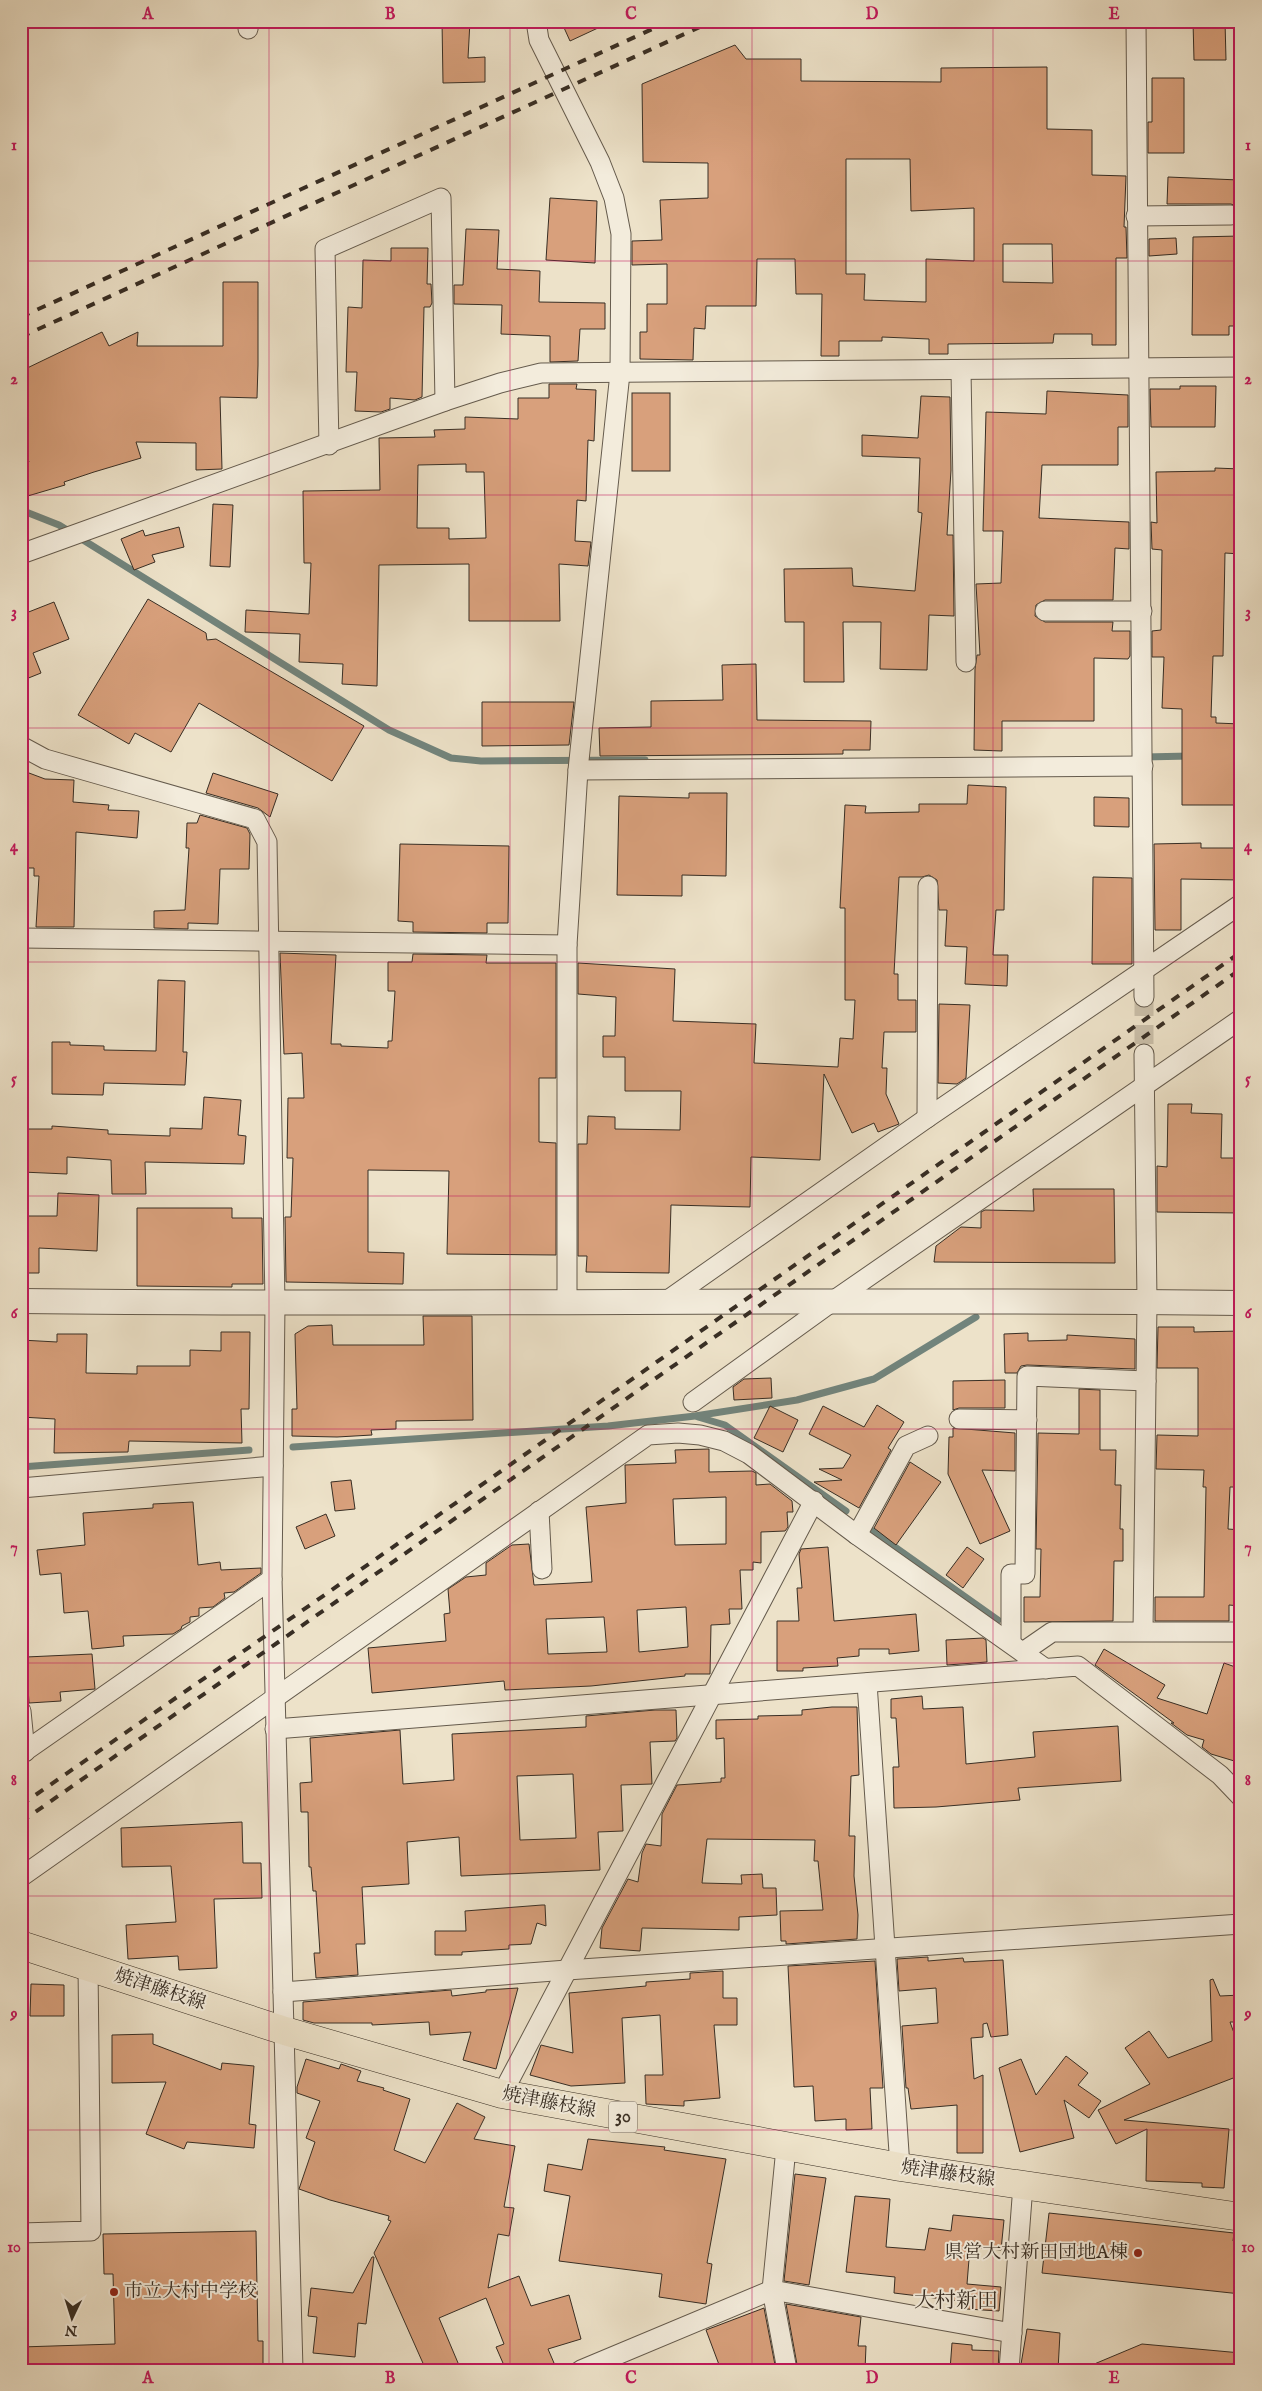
<svg xmlns="http://www.w3.org/2000/svg" width="1262" height="2391" viewBox="0 0 1262 2391" font-family="'IM FELL English','Noto Serif JP',serif">
<style>
.lines{fill:none;stroke-linecap:round;stroke-linejoin:round}
.stream{stroke:#72847c;stroke-width:7}
.building{fill:#d8a07c;stroke:#382e24;fill-rule:evenodd}
.minor-tunnel{stroke:#c9bea8;stroke-width:19;stroke-dasharray:19 9;stroke-linecap:butt}
.minor-casing{stroke:#655b4d;stroke-width:21}
.tertiary-casing{stroke:#655b4d;stroke-width:26}
.primary-casing{stroke:#382e24;stroke-width:29}
.minor{stroke:#f3ecdc;stroke-width:19}
.tertiary{stroke:#f3ecdc;stroke-width:24}
.primary{stroke:#ede2c9;stroke-width:28}
.rail{stroke:#382e24;stroke-width:4;stroke-dasharray:9 9;stroke-linecap:butt}
.grid{fill:none;stroke:#c2185b;stroke-width:1;stroke-opacity:0.55}
.poi-dot{fill:#8f2418;stroke:#f3ecdc;stroke-width:2}
.labels{text-anchor:middle;dominant-baseline:central;stroke-width:4;stroke-linejoin:round;paint-order:stroke}
.shield{fill:#f3ecdc;stroke:#70675b;stroke-width:1}
.shield-label{font-size:18px;font-weight:bold;fill:#382e24}
.street-label{font-size:19px;fill:#382e24;stroke:#f3ecdc}
.poi-label{font-size:19px;fill:#382e24;stroke:#f3ecdc;text-anchor:end}
.quarter-label{font-size:21px;fill:#382e24;stroke:#f3ecdc}
.neatline{fill:none;stroke:#c2185b;stroke-width:2}
.grid-label{font-size:16px;text-anchor:middle;font-weight:bold;fill:#c2185b}
</style>
<rect width="100%" height="100%" fill="#ede2c9"/>
<filter id="stains"><feTurbulence type="fractalNoise" baseFrequency=".004" numOctaves="4"/><feColorMatrix values="0 0 0 0 .2 0 0 0 0 .09 0 0 0 0 .02 0 0 0 .5 -.17"/></filter>
<radialGradient id="worn" r=".72"><stop offset=".6" stop-color="#630" stop-opacity="0"/><stop offset="1" stop-color="#630" stop-opacity=".3"/></radialGradient>
<g class="lines">
<g class="stream">
<polyline points="21,510 59,525 389,730 451,758 481,761 645,760"/>
<polyline points="1144,757 1190,756"/>
<polyline points="698,1417 725,1425 846,1511"/>
<polyline points="293,1447 608,1426 695,1416 797,1400 874,1379 976,1317"/>
<polyline points="21,1467 249,1450"/>
<polyline points="871,1530 998,1620"/>
</g>
</g>
<g class="building">
<polygon points="442,21 470,21 468,58 485,57 485,82 443,83"/>
<polygon points="561,21 613,21 570,41"/>
<polygon points="1193,21 1225,21 1226,60 1194,60"/>
<path d="M735 45 746 59H801V81L941 82V68L1047 67V129L1092 130V175L1126 176 1124 227H1126L1127 258H1116V345H1092V334H1054L1053 343 948 344V354H929V339L882 337V341H839V356H821L822 294H796L795 259H757L756 306H706L705 329 694 328 693 360 640 359V332H647V304H667V264L632 265V241L662 240 660 200 708 198V163L643 162 642 84ZM846 159H910L911 211 974 208V261L926 259V302L864 300 865 274H846ZM1003 244H1052L1053 283 1003 282Z"/>
<polygon points="1152,78 1184,78 1184,153 1148,153 1148,122 1152,122"/>
<polygon points="1168,177 1239,180 1238,207 1231,204 1167,204"/>
<polygon points="550,198 597,201 595,263 546,260"/>
<polygon points="466,229 499,230 497,269 540,271 539,302 605,303 605,329 580,329 578,361 550,362 550,336 501,334 502,305 454,304 454,285 463,285"/>
<polygon points="1241,236 1241,326 1229,326 1229,335 1192,335 1193,237"/>
<polygon points="1176,238 1177,254 1149,256 1149,239"/>
<polygon points="391,248 428,248 427,284 431,284 432,303 430,307 424,307 422,397 415,400 390,398 390,409 381,412 355,411 357,372 346,372 348,307 362,308 363,260 391,261"/>
<polygon points="223,282 258,282 258,365 257,398 220,397 222,469 196,470 196,443 136,442 141,458 94,472 64,482 65,485 21,498 21,464 29,462 21,438 21,371 102,332 109,346 138,332 137,346 223,346"/>
<path d="M549 384H577L576 389 596 390 594 441 588 440 586 501 577 500 575 541 591 542 588 566 559 564 560 621H469V564L379 565 377 686 342 684 343 664 299 662 300 634 245 632 246 610 309 614 311 563H304L303 491 380 490 379 438 435 437 434 430 465 429V417L518 419V398H549ZM466 464V472H484L486 538 449 539V528H417L418 465Z"/>
<polygon points="1180,386 1216,386 1215,427 1151,427 1150,389 1180,389"/>
<polygon points="1047,391 1128,395 1128,427 1118,427 1118,465 1042,465 1039,518 1129,522 1129,549 1115,548 1113,600 1045,600 1036,605 1035,616 1045,622 1113,622 1112,631 1130,631 1130,656 1128,659 1094,658 1094,721 1002,721 1002,751 974,750 975,669 977,655 980,655 976,584 1001,583 1003,531 983,531 986,412 1046,414"/>
<rect x="632" y="393" width="38" height="78"/>
<polygon points="921,396 950,397 951,470 947,535 953,535 954,616 929,615 927,670 880,669 881,622 843,622 844,682 804,682 804,622 785,622 784,569 852,568 853,586 915,591 922,513 918,512 920,458 862,456 862,435 918,438"/>
<polygon points="1215,468 1241,469 1241,554 1225,553 1223,656 1213,656 1211,717 1216,717 1216,723 1241,724 1241,805 1182,805 1182,709 1162,708 1164,657 1152,657 1152,631 1161,630 1162,550 1152,549 1151,522 1157,523 1156,472 1215,471"/>
<polygon points="213,504 233,505 230,567 210,566"/>
<polygon points="179,527 184,547 152,555 155,562 134,570 121,539 143,530 145,536"/>
<polygon points="148,599 206,633 207,640 216,639 364,726 332,781 199,703 171,752 135,733 129,744 78,715"/>
<polygon points="54,602 69,639 33,653 41,673 21,681 21,615"/>
<polygon points="756,664 757,720 871,721 870,750 843,750 843,754 600,756 599,728 651,727 651,701 723,700 722,665"/>
<polygon points="482,702 574,702 569,745 482,746"/>
<polygon points="21,770 45,779 74,780 73,802 109,805 108,810 139,811 137,838 76,832 74,927 36,927 39,876 34,876 34,868 21,868"/>
<polygon points="213,773 278,794 270,817 258,808 206,793"/>
<polygon points="968,785 1006,787 1004,910 996,910 993,955 1008,955 1007,986 965,984 967,947 945,946 947,910 939,910 937,880 929,875 922,877 899,877 894,974 898,974 898,1000 916,1000 916,1032 884,1032 882,1068 887,1068 886,1094 899,1124 878,1132 874,1123 852,1133 824,1074 820,1160 751,1157 750,1207 671,1205 669,1273 586,1272 587,1256 578,1256 578,1144 587,1144 588,1116 615,1117 615,1129 680,1130 681,1091 625,1091 625,1057 603,1057 603,1036 615,1036 616,997 578,994 578,963 675,969 673,1021 756,1024 754,1063 838,1067 840,1038 853,1039 855,1000 845,1000 845,908 840,908 845,805 866,806 865,813 919,812 919,804 967,804"/>
<polygon points="689,793 727,793 726,876 682,875 682,896 617,895 619,796 689,798"/>
<polygon points="1094,797 1129,798 1129,827 1094,826"/>
<polygon points="200,815 247,828 250,834 249,869 220,869 218,924 188,923 188,929 154,928 154,911 185,910 189,848 186,848 187,823 197,823"/>
<polygon points="1201,843 1201,848 1241,848 1241,880 1181,879 1181,930 1155,930 1154,844"/>
<polygon points="400,844 509,846 508,923 487,923 487,933 413,932 413,922 398,921"/>
<polygon points="1093,877 1132,878 1132,964 1092,964"/>
<polygon points="280,953 336,955 331,1044 341,1044 341,1046 388,1048 388,1041 392,1041 395,991 388,991 388,962 412,962 413,954 487,955 486,963 556,963 556,1078 539,1078 539,1142 556,1143 556,1255 447,1254 449,1171 368,1170 368,1252 404,1253 403,1284 286,1282 285,1217 291,1217 293,1158 287,1158 288,1098 304,1098 302,1053 284,1054"/>
<polygon points="158,980 185,981 183,1052 187,1052 185,1085 104,1083 103,1095 52,1094 52,1042 70,1042 70,1045 104,1046 104,1050 156,1051"/>
<polygon points="939,1004 970,1005 966,1078 957,1084 938,1083"/>
<polygon points="204,1097 241,1100 238,1135 246,1136 244,1164 145,1162 146,1194 112,1194 111,1160 67,1157 67,1174 22,1172 24,1129 52,1129 52,1126 108,1130 108,1134 170,1136 170,1128 202,1129"/>
<polygon points="1168,1104 1192,1104 1191,1113 1222,1114 1221,1158 1241,1158 1241,1213 1157,1212 1157,1166 1167,1167"/>
<polygon points="1033,1189 1114,1189 1115,1263 934,1262 936,1246 961,1227 981,1228 981,1212 985,1210 1034,1211"/>
<polygon points="58,1193 99,1195 97,1251 39,1248 39,1273 21,1273 21,1216 57,1216"/>
<polygon points="137,1208 232,1208 232,1218 262,1218 263,1284 232,1284 232,1287 137,1286"/>
<polygon points="423,1316 472,1316 473,1420 396,1421 396,1429 371,1430 372,1435 337,1437 292,1436 292,1409 297,1409 295,1334 308,1326 332,1325 333,1345 424,1345"/>
<polygon points="1158,1327 1194,1327 1194,1332 1241,1331 1241,1381 1236,1381 1235,1449 1241,1449 1241,1487 1230,1487 1228,1529 1241,1530 1241,1606 1229,1605 1229,1621 1155,1621 1155,1597 1204,1597 1206,1487 1203,1487 1204,1470 1156,1469 1157,1435 1198,1436 1198,1368 1157,1368"/>
<polygon points="221,1332 250,1332 249,1409 241,1409 242,1443 129,1441 128,1452 54,1453 55,1419 21,1417 21,1340 57,1342 57,1334 87,1334 86,1373 137,1374 137,1366 190,1366 190,1350 221,1351"/>
<polygon points="1028,1333 1028,1341 1067,1340 1067,1335 1135,1339 1135,1369 1027,1365 1021,1366 1017,1373 1005,1373 1004,1334"/>
<polygon points="771,1378 772,1398 734,1400 733,1387 744,1379"/>
<polygon points="1005,1380 1005,1408 959,1408 953,1410 953,1381"/>
<polygon points="1079,1389 1100,1390 1100,1450 1116,1450 1115,1485 1121,1485 1120,1529 1123,1529 1123,1561 1114,1561 1113,1621 1024,1622 1024,1597 1040,1597 1041,1549 1036,1549 1038,1433 1079,1434"/>
<polygon points="877,1405 904,1422 888,1448 891,1450 859,1508 814,1482 842,1480 819,1469 843,1468 851,1455 809,1434 823,1406 864,1427"/>
<polygon points="770,1406 798,1420 783,1452 754,1438"/>
<polygon points="953,1428 1015,1433 1015,1471 982,1470 1010,1531 980,1544 948,1474 949,1437 953,1437"/>
<path d="M709 1449V1472L752 1471 756 1473V1485L770 1484 792 1501 793 1512H787L788 1527 785 1531 761 1532V1563L753 1562V1570H740L742 1609H729L730 1624 711 1625 710 1674H685V1676L591 1686 505 1690 504 1681 372 1693 368 1648 446 1641 444 1614 450 1613 448 1589 466 1577 486 1575V1563L512 1545 529 1544 534 1585 592 1582 586 1507 626 1503 625 1465 676 1463 675 1450ZM726 1497V1544L675 1545 673 1499ZM686 1607 688 1647 639 1652 637 1610ZM604 1617 607 1652 548 1654 546 1619Z"/>
<polygon points="910,1462 941,1482 896,1545 874,1528"/>
<polygon points="351,1480 355,1509 335,1511 331,1482"/>
<polygon points="193,1502 198,1565 220,1562 221,1570 261,1568 261,1573 234,1592 224,1593 225,1598 213,1607 199,1608 199,1616 190,1617 190,1622 182,1626 181,1629 173,1634 123,1636 124,1646 92,1649 88,1611 64,1613 61,1573 40,1575 37,1550 85,1545 83,1513 153,1508 153,1504"/>
<polygon points="326,1514 335,1536 305,1549 296,1527"/>
<polygon points="828,1547 834,1621 916,1614 919,1651 889,1654 889,1649 859,1649 859,1656 837,1658 838,1666 803,1668 803,1671 777,1671 777,1621 799,1621 797,1588 802,1588 799,1554 801,1549"/>
<polygon points="967,1547 984,1559 963,1588 946,1575"/>
<polygon points="983,1638 986,1640 987,1662 947,1665 946,1640"/>
<polygon points="1104,1649 1165,1685 1157,1698 1207,1714 1224,1663 1241,1669 1241,1763 1211,1754 1202,1747 1204,1740 1187,1735 1171,1723 1174,1723 1095,1665"/>
<polygon points="92,1654 95,1689 60,1692 61,1701 29,1703 26,1657"/>
<polygon points="922,1696 923,1709 963,1707 966,1764 1035,1757 1033,1732 1118,1726 1121,1781 1018,1788 1020,1800 936,1807 894,1808 893,1767 899,1767 896,1718 891,1718 891,1699"/>
<polygon points="832,1707 857,1707 859,1775 851,1776 849,1836 855,1836 854,1876 858,1915 857,1939 786,1944 786,1941 781,1941 780,1911 823,1910 818,1861 814,1861 815,1840 707,1839 702,1883 742,1884 741,1875 762,1874 763,1888 776,1888 777,1915 739,1917 739,1930 642,1928 640,1951 600,1948 602,1928 628,1879 638,1882 642,1853 646,1844 661,1846 662,1814 677,1785 721,1782 721,1778 725,1778 724,1738 716,1739 716,1720 758,1719 758,1716 802,1715 802,1710"/>
<path d="M655 1710H676L677 1738 675 1741 650 1742 652 1784 621 1785 623 1831 598 1832 600 1870 461 1876 459 1837 407 1842 409 1884 362 1887 365 1944H356L358 1975 316 1978 314 1953H320L316 1891H313L311 1867H309L308 1812H301L300 1783 312 1782 310 1738 400 1730 403 1784 454 1780 452 1734 586 1727V1716ZM573 1774 576 1838 520 1840 517 1776Z"/>
<polygon points="242,1822 243,1863 261,1863 262,1898 214,1899 217,1968 179,1970 178,1956 128,1959 126,1925 176,1922 171,1866 122,1867 121,1828"/>
<polygon points="542,1905 545,1905 546,1926 537,1923 531,1944 509,1945 509,1949 462,1952 462,1955 435,1955 435,1931 466,1931 465,1911"/>
<polygon points="928,1957 928,1961 963,1958 964,1962 1003,1960 1008,2035 991,2037 987,2023 983,2024 983,2037 971,2038 974,2079 983,2075 983,2153 957,2153 957,2105 911,2109 908,2088 906,2088 902,2026 938,2023 936,1988 899,1991 897,1959"/>
<polygon points="875,1961 883,2088 870,2088 872,2129 846,2130 846,2119 815,2121 813,2086 794,2087 788,1966"/>
<polygon points="723,1971 723,1998 737,1998 737,2025 714,2025 720,2098 684,2101 684,2106 646,2104 645,2075 663,2075 660,2015 622,2018 625,2083 571,2086 530,2075 541,2045 573,2053 569,1993 646,1986 646,1982 690,1979 690,1973"/>
<polygon points="1213,1979 1220,1996 1241,1995 1241,2022 1230,2022 1241,2052 1241,2075 1124,2120 1229,2129 1224,2188 1202,2187 1202,2183 1146,2181 1147,2129 1116,2144 1098,2110 1150,2084 1125,2048 1149,2031 1168,2058 1212,2041 1210,1980"/>
<polygon points="31,1984 64,1985 64,2016 30,2016"/>
<polygon points="518,1988 496,2069 463,2060 471,2032 430,2035 429,2022 372,2025 372,2023 314,2023 303,2020 303,2002 451,1990 452,1996 486,1992 486,1990"/>
<polygon points="153,2034 153,2044 221,2070 222,2063 254,2066 249,2124 256,2125 254,2148 187,2142 184,2149 146,2134 166,2082 112,2083 112,2035"/>
<polygon points="1066,2056 1088,2073 1078,2085 1101,2101 1089,2118 1064,2100 1074,2138 1020,2152 999,2068 1021,2059 1036,2095"/>
<polygon points="306,2059 339,2069 341,2064 361,2071 357,2081 384,2088 383,2090 410,2099 394,2150 425,2163 457,2103 485,2117 474,2139 515,2146 504,2207 514,2208 509,2236 498,2234 488,2288 519,2276 531,2306 569,2295 581,2339 548,2349 554,2363 537,2370 506,2370 496,2347 504,2344 486,2298 439,2318 461,2370 426,2370 374,2253 391,2221 388,2220 389,2216 330,2200 299,2189 315,2142 306,2138 320,2101 297,2093 297,2087"/>
<polygon points="588,2139 665,2147 664,2150 726,2159 707,2263 712,2264 706,2304 659,2297 662,2274 559,2261 570,2196 544,2191 548,2164 582,2170"/>
<polygon points="795,2174 826,2178 809,2285 784,2281"/>
<polygon points="855,2196 890,2199 886,2247 925,2250 929,2228 951,2231 953,2215 1004,2220 1001,2250 970,2247 967,2284 1001,2287 999,2311 967,2309 968,2302 894,2293 895,2277 846,2272"/>
<polygon points="1049,2213 1234,2233 1233,2241 1241,2242 1241,2294 1042,2273"/>
<polygon points="256,2231 258,2341 263,2341 263,2370 21,2370 21,2347 115,2344 113,2274 104,2274 103,2234"/>
<polygon points="372,2257 374,2257 366,2324 358,2323 355,2357 313,2353 317,2317 308,2316 311,2288 353,2293"/>
<polygon points="786,2304 861,2317 858,2346 866,2346 865,2370 798,2370"/>
<polygon points="764,2308 776,2370 721,2370 706,2330"/>
<polygon points="1027,2329 1060,2333 1058,2370 1020,2370"/>
<polygon points="952,2343 972,2345 972,2350 999,2351 998,2370 950,2370"/>
<polygon points="1142,2344 1241,2353 1241,2370 1080,2370"/>
</g>
<g class="lines">
<polyline class="minor-tunnel" points="1144,997 1144,1054"/>
<defs>
<g id="minor">
<polyline points="536,21 539,40 600,162 614,198 621,234 620,373 578,770 567,945 567,1302"/>
<polyline points="1136,21 1144,997"/>
<polyline points="248,29 249,21"/>
<polyline points="1136,216 1231,215"/>
<polyline points="961,370 966,662"/>
<polyline points="329,445 325,249 441,198 445,401"/>
<polyline points="21,554 445,401 500,383 541,373 1241,367"/>
<polyline points="1045,611 1142,611"/>
<polyline points="21,746 45,759 255,819 267,842 275,1304 272,1579 293,2370"/>
<polyline points="578,770 1143,766"/>
<polyline points="21,938 567,945"/>
<polyline points="927,1118 928,886"/>
<polyline points="665,1302 927,1118 1241,904"/>
<polyline points="693,1402 833,1301 1241,1019"/>
<polyline points="959,1419 1027,1420"/>
<polyline points="21,1488 273,1466"/>
<polyline points="539,1511 542,1569"/>
<polyline points="857,1535 906,1446 928,1436"/>
<polyline points="1143,1631 1147,1302 1144,1054"/>
<polyline points="1011,1643 1011,1574 1025,1574 1027,1376 1146,1381"/>
<polyline points="1023,1652 1052,1632 1241,1632"/>
<polyline points="867,1683 900,2167"/>
<polyline points="21,1711 25,1752"/>
<polyline points="275,1729 1078,1666 1220,1775 1241,1797"/>
<polyline points="21,1754 272,1579"/>
<polyline points="21,1877 648,1435 678,1433 700,1435 724,1441 749,1454 857,1535 1046,1669"/>
<polyline points="283,1992 567,1970 1241,1924"/>
<polyline points="502,2094 814,1501"/>
<polyline points="786,2148 772,2290 787,2370"/>
<polyline points="21,2233 91,2231 88,1966"/>
<polyline points="581,2370 772,2290 1012,2333"/>
<polyline points="1009,2370 1023,2185"/>
</g>
<path id="tertiary" d="M21 1301C428 1306 834 1298 1241 1303"/>
<polyline id="primary" points="21,1945 285,2031 502,2094 900,2167 1241,2217"/>
</defs>
<use href="#minor" class="minor-casing"/>
<use href="#tertiary" class="tertiary-casing"/>
<use href="#primary" class="primary-casing"/>
<use href="#minor" class="minor"/>
<use href="#tertiary" class="tertiary"/>
<use href="#primary" class="primary"/>
<g class="rail">
<polyline points="21,317 670,21"/>
<polyline points="21,337 713,21"/>
<polyline points="21,1805 316,1601 1241,952"/>
<polyline points="21,1822 1241,969"/>
</g>
</g>
<path class="grid" d="M269 21V2370M510 21V2370M752 21V2370M993 21V2370M21 261H1241M21 495H1241M21 728H1241M21 962H1241M21 1196H1241M21 1429H1241M21 1663H1241M21 1896H1241M21 2130H1241"/>
<g class="poi-dot">
<circle cx="1138" cy="2253" r="5"/>
<circle cx="114" cy="2292" r="5"/>
</g>
<g class="labels">
<rect class="shield" x="609" y="2101.5" width="28" height="31" rx="4"/>
<g class="shield-label">
<text x="623" y="2117">30</text>
</g>
<g class="street-label">
<text transform="translate(160 1990) rotate(18)">焼津藤枝線</text>
<text transform="translate(549 2103) rotate(11)">焼津藤枝線</text>
<text transform="translate(948 2174) rotate(8)">焼津藤枝線</text>
</g>
<g class="poi-label">
<text x="1128" y="2253">県営大村新田団地A棟</text>
<text x="124" y="2292" text-anchor="start">市立大村中学校</text>
</g>
<g class="quarter-label">
<text x="956" y="2301">大村新田</text>
</g>
</g>
<rect width="1262" height="2391" fill="none" stroke="#ede2c9" stroke-width="55"/>
<g transform="translate(72 2318) rotate(184)" stroke="#f3ecdc" stroke-width="4" paint-order="stroke">
<path d="M0-4L9 19L0 12L-9 19Z" fill="#382e24"/>
<text y="-8" font-size="14" font-weight="bold" text-anchor="middle" fill="#382e24">N</text>
</g>
<rect x="28" y="28" width="1206" height="2336" class="neatline"/>
<g class="grid-label">
<text x="148" y="19">A</text>
<text x="390" y="19">B</text>
<text x="631" y="19">C</text>
<text x="872" y="19">D</text>
<text x="1114" y="19">E</text>
<text x="14" y="150">1</text>
<text x="1248" y="150">1</text>
<text x="14" y="384">2</text>
<text x="1248" y="384">2</text>
<text x="14" y="617">3</text>
<text x="1248" y="617">3</text>
<text x="14" y="851">4</text>
<text x="1248" y="851">4</text>
<text x="14" y="1084">5</text>
<text x="1248" y="1084">5</text>
<text x="14" y="1318">6</text>
<text x="1248" y="1318">6</text>
<text x="14" y="1552">7</text>
<text x="1248" y="1552">7</text>
<text x="14" y="1785">8</text>
<text x="1248" y="1785">8</text>
<text x="14" y="2019">9</text>
<text x="1248" y="2019">9</text>
<text x="14" y="2252">10</text>
<text x="1248" y="2252">10</text>
<text x="148" y="2383">A</text>
<text x="390" y="2383">B</text>
<text x="631" y="2383">C</text>
<text x="872" y="2383">D</text>
<text x="1114" y="2383">E</text>
</g>
<rect width="100%" height="100%" filter="url(#stains)"/>
<rect width="100%" height="100%" fill="url(#worn)"/>
</svg>
